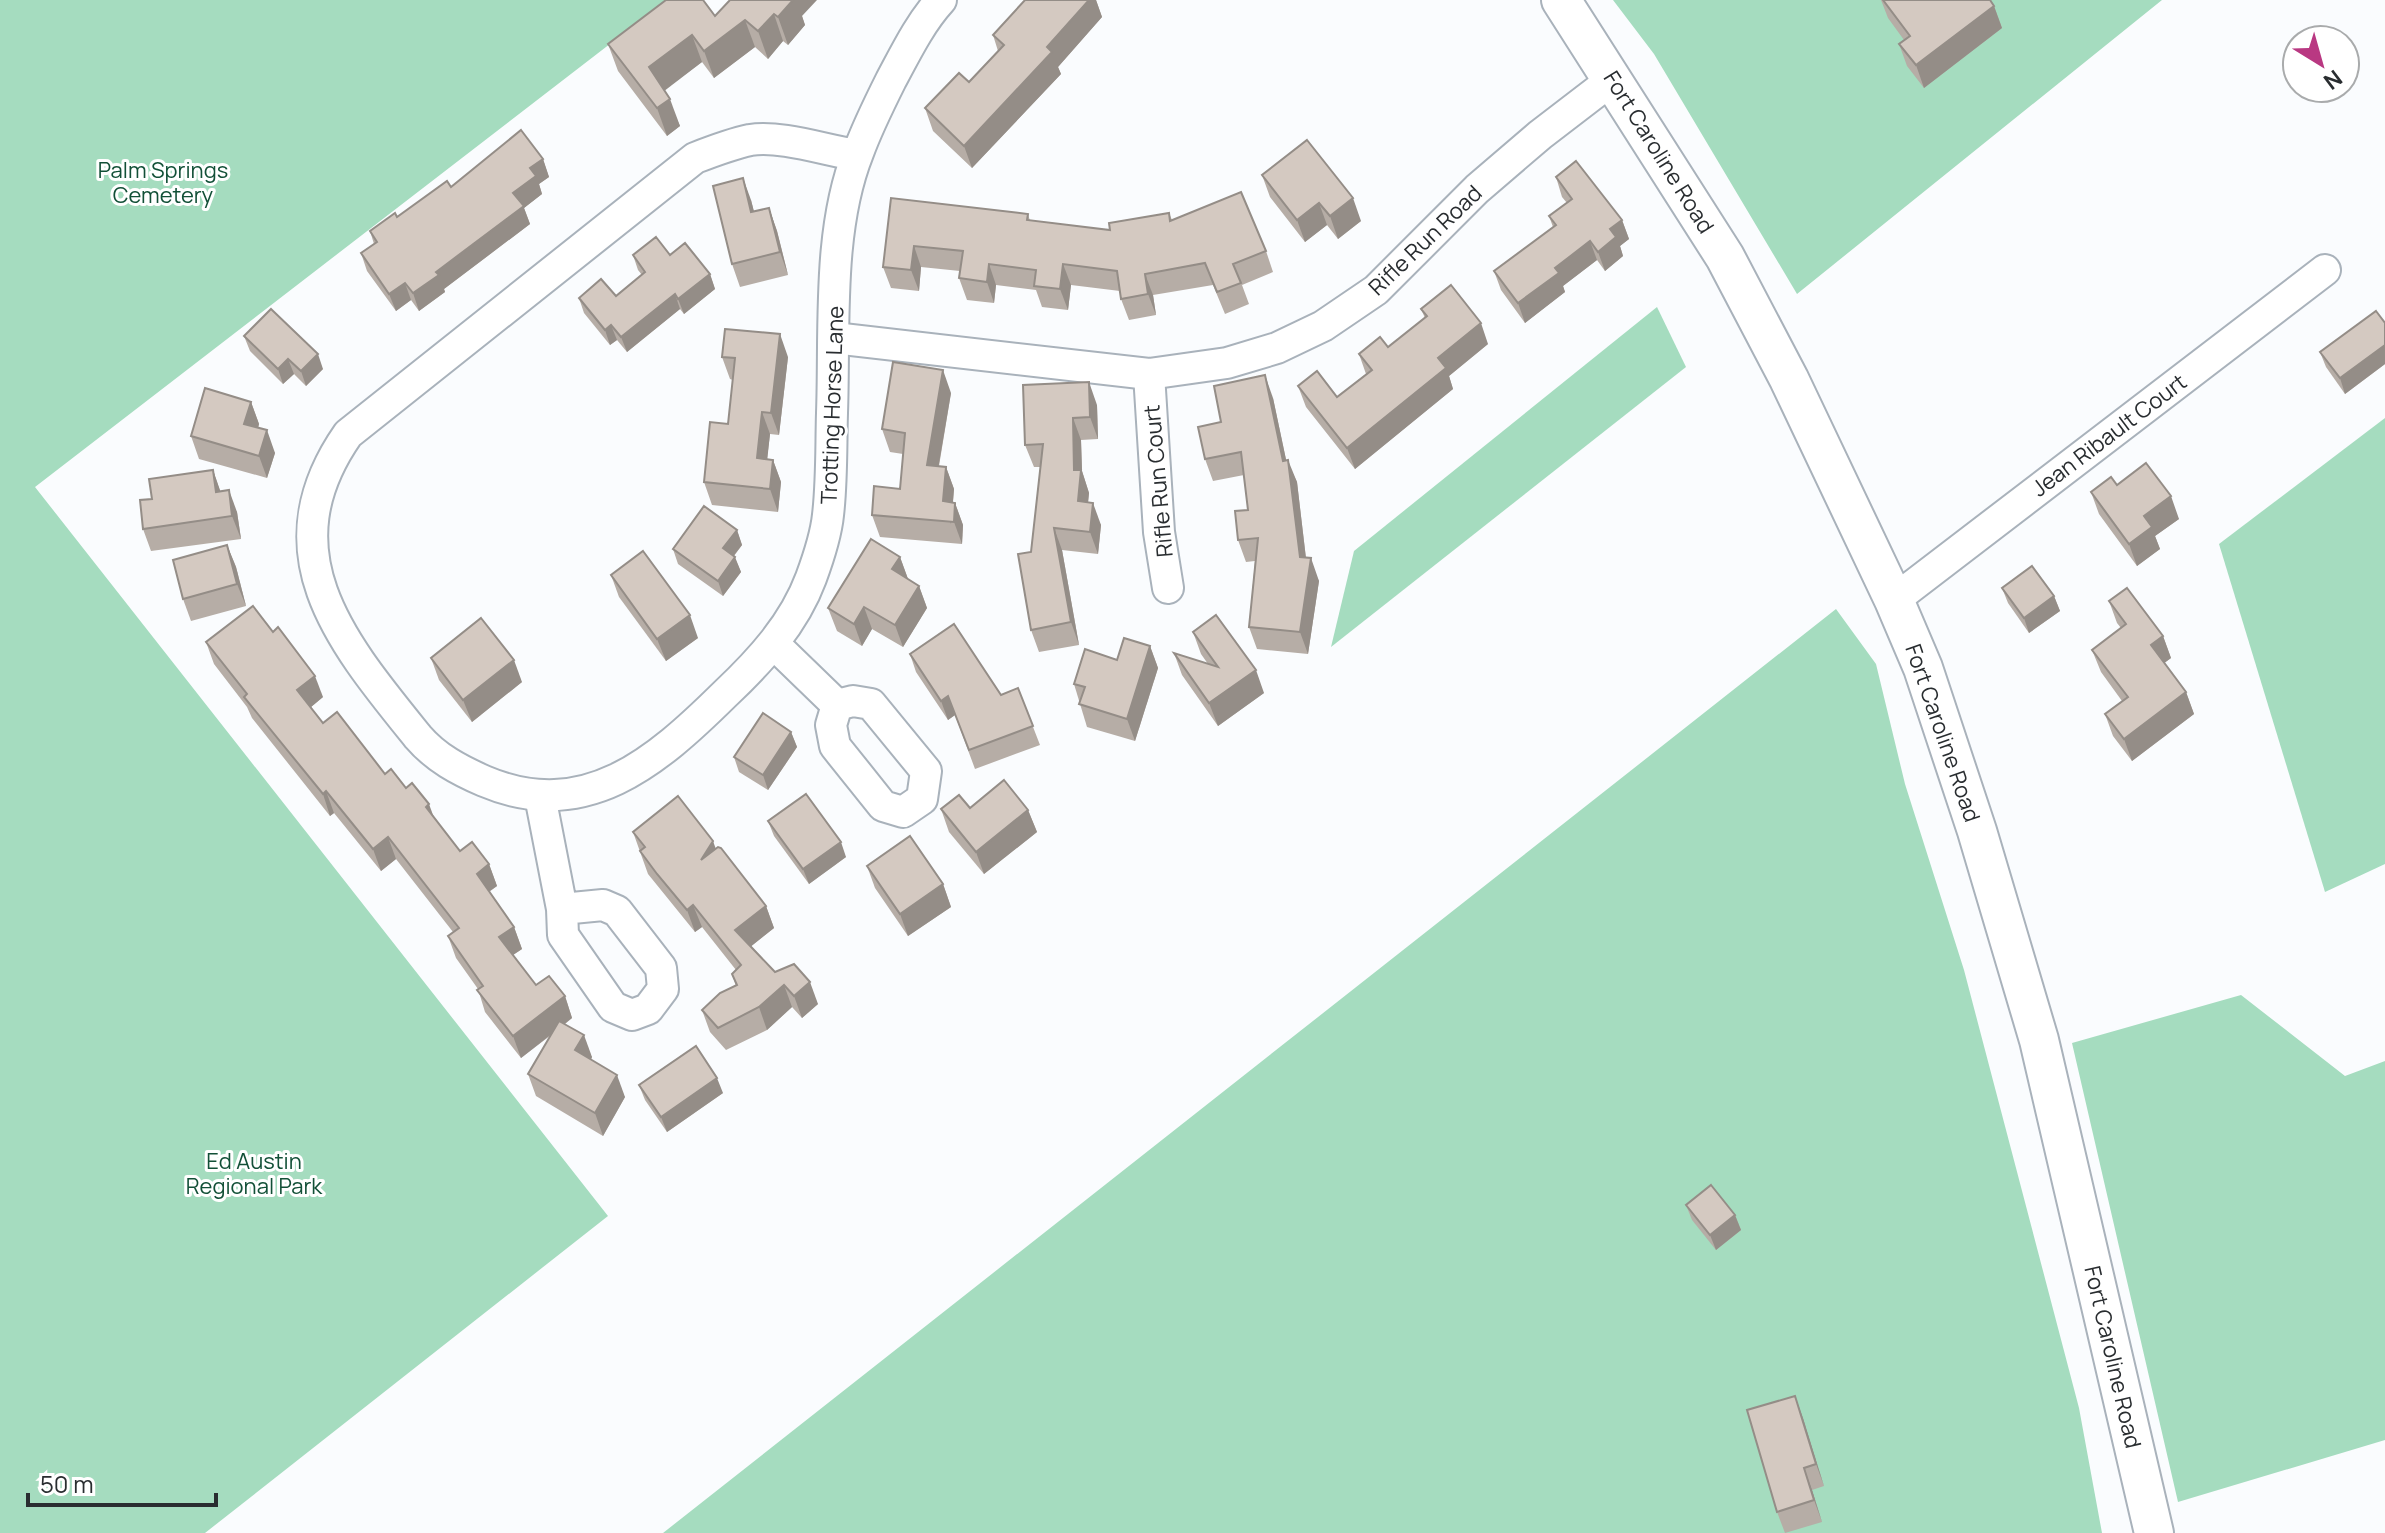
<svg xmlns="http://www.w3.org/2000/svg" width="2385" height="1533" viewBox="0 0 2385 1533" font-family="Manrope,sans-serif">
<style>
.green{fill:#a5dcbf}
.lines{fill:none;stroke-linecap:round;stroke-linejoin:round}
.minor-casing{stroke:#a9b2bb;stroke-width:34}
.tertiary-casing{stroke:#a9b2bb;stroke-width:42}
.minor{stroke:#fff;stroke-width:30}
.tertiary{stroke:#fff;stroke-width:38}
.wall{fill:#b6ada6}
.shaded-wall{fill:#948d87}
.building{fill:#d4c9c1;stroke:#948d87;stroke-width:2}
.labels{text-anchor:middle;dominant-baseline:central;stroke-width:6;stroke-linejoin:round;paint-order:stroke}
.street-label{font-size:22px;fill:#292d30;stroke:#fff}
.park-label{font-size:22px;fill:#125037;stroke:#fff}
</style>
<rect width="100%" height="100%" fill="#fafcfe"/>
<g class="green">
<polygon points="0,0 667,0 35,487 608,1216 205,1533 0,1533"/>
<polygon points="1613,0 2162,0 1797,294 1654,54"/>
<polygon points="1657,307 1686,367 1331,647 1354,551"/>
<polygon points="2385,418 2385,864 2325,892 2219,544"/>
<polygon points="1836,609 1876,664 1905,784 1964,970 2079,1408 2102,1533 663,1533"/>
<polygon points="2241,995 2345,1076 2385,1061 2385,1440 2178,1502 2072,1043"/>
</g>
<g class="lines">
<defs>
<g id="minor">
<path d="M856 155C825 150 780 135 750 140 731 144 713 151 695 158L348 434C265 553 342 643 418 737 436 758 459 770 484 781 585 824 656 762 725 694 760 661 794 624 811 578 818 559 826 535 828 515 832 481 831 446 832 413 835 330 827 231 858 153 867 128 879 104 891 80 906 52 920 23 941 0"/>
<polyline points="834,338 1149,374 1227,363 1277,348 1323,326 1376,290 1477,189 1540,135 1613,79"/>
<polyline points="1149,374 1159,532 1168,588"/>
<polyline points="1894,600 2325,270"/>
<polyline points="774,644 837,705"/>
<polygon points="853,701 871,704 926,771 922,799 903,812 883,806 835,746 831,725 837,705"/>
<polyline points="540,796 562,909 563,935 613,1007 632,1015 648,1009 663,989 661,968 617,911 603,905 562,909"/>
</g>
<polyline id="tertiary" points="1561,0 1725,257 1789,379 1894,600 1923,668 1977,831 2039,1040 2154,1533"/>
</defs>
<use href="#minor" class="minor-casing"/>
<use href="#tertiary" class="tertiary-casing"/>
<use href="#minor" class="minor"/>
<use href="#tertiary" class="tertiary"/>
</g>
<g class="wall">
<polygon points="730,0 802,16 805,25 788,45 783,41 768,59 755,47 714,78 702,62 664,90 680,126 667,136 618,71 608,44 715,16"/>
<polygon points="1025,0 1096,0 1102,17 1058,67 1061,74 972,168 933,131 925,108 969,82 998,51 993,35"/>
<polygon points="1881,0 1990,0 1994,6 2002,28 1924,88 1907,66 1899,44 1904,40 1888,18"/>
<polygon points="543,159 549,177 539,184 542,194 524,208 530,224 444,289 445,292 419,311 411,300 396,311 367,271 361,253 374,244 370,231 451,187"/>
<polygon points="1262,175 1361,221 1338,239 1327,225 1305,242 1270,197"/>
<polygon points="1556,177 1622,220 1629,239 1620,246 1623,256 1605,271 1597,260 1563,286 1565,292 1525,323 1501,290 1494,271 1553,227 1549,216 1567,203 1562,197"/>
<polygon points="891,198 1028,214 1030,221 1110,230 1169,213 1172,220 1266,251 1273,272 1242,285 1249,304 1225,314 1213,285 1153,295 1156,315 1129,320 1121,299 1120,291 1071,285 1068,310 1042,307 1036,290 996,285 994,303 967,300 959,278 960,271 921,267 919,291 891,288 883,267"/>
<polygon points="751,200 754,212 769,208 777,231 788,275 740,287 732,264"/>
<polygon points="633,255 670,255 710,274 715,289 684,314 680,309 627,352 617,340 610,345 584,313 579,298 616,296 642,275 638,270"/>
<polygon points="1421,309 1488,344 1449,376 1453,389 1355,469 1306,407 1298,386 1337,397 1366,374 1359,354 1388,347 1425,318"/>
<polygon points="2385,323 2385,364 2345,394 2326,367 2320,352"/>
<polygon points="244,336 323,369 306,386 294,374 283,384 250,351"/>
<polygon points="722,357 788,357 779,435 770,434 767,459 773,460 781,482 778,512 712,505 704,482 728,424 733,380 730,379"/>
<polygon points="951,393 939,466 946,467 954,489 953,502 955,503 963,525 962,544 880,537 872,515 900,489 903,454 890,452 882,429"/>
<polygon points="1273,398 1286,460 1297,482 1306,558 1319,581 1308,654 1257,649 1249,627 1255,561 1246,562 1238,540 1248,510 1244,475 1213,481 1205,459 1221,422"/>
<polygon points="251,402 259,424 258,428 275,453 267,478 199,459 191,436"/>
<polygon points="1097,405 1098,439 1081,440 1082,471 1089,493 1088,502 1101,525 1098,554 1062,550 1079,645 1039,652 1031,630 1031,552 1041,467 1034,467 1025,445"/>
<polygon points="213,470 220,491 237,512 241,539 151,551 143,529 152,499"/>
<polygon points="2117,485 2179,519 2155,536 2160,549 2137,566 2099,514 2091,492"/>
<polygon points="737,530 742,545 734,556 741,572 723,596 678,564 673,549"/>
<polygon points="227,545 236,567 246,606 191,621 183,599"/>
<polygon points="900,557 908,579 919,586 927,608 903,647 872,629 862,646 837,631 828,608"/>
<polygon points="611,575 698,638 666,661 619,597"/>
<polygon points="2002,588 2054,596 2060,611 2029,633 2008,603"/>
<polygon points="2109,601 2163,636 2171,658 2164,663 2186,692 2194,714 2132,761 2113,736 2105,714 2122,701 2101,672 2092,650 2121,628 2117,623"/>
<polygon points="1193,632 1264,693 1218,726 1182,675 1174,653 1208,664 1201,654"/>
<polygon points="206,642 323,697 311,707 323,723 385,774 406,788 434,818 460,851 489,864 497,886 489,892 514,927 522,949 513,955 536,985 565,996 572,1018 565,1024 592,1057 591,1060 625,1097 603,1136 536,1096 528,1074 551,1035 521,1058 485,1012 478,989 456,958 448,936 453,932 396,859 381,871 334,813 330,816 252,718 247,707 214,664"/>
<polygon points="1150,646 1158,668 1135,741 1087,727 1074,684 1117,660"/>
<polygon points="910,654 1001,695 1018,688 1040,745 975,769 955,715 948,720 916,672"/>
<polygon points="431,658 522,682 472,722 439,680"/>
<polygon points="791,732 797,747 768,790 739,772 734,757"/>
<polygon points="970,808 1028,810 1037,832 984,874 949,832 941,809"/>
<polygon points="768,821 846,857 809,884 774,836"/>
<polygon points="633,832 716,849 766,906 774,928 751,946 775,972 818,1004 802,1018 792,1007 767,1030 726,1050 710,1032 702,1010 736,986 732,974 736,970 702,927 695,932 648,874"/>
<polygon points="867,866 943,884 951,907 908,936 875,888"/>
<polygon points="639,1085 723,1093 667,1132 645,1100"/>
<polygon points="1686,1205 1735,1215 1741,1230 1716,1250 1692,1220"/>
<polygon points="1795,1396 1824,1486 1812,1490 1822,1522 1785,1533 1777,1512"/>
</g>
<g class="shaded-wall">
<polygon points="792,0 817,0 802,16 805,25 788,45 778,17"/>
<polygon points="1089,0 1096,0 1102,17 1058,67 1061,74 972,168 964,146 1047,47"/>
<polygon points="1994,6 2002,28 1924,88 1916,65"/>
<polygon points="774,14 783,41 768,59 758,31"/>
<polygon points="745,20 755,47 714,78 704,51"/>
<polygon points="692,35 702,62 659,95 649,67"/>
<polygon points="670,99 680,126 667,136 657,108"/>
<polygon points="543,159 549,177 539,184 542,194 524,208 530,224 444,289 445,292 419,311 413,293 436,272 530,168"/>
<polygon points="743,178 751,200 760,235 751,212"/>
<polygon points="1353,198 1361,221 1338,239 1330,216"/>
<polygon points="1319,203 1327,225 1305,242 1297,220"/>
<polygon points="769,208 777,231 788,275 780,252"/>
<polygon points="1622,220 1629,239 1620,246 1623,256 1605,271 1598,252 1610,229"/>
<polygon points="1590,241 1597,260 1563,286 1565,292 1525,323 1518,303 1555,268"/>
<polygon points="914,246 921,267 919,291 911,270"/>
<polygon points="989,264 996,285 994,303 987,282"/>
<polygon points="1063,264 1071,285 1068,310 1060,289"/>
<polygon points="710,274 715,289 684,314 678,299"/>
<polygon points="1145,274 1153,295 1156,315 1148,294"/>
<polygon points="405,283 411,300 396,311 389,294"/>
<polygon points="675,294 680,309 627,352 621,337"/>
<polygon points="1481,323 1488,344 1449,376 1453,389 1355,469 1347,448 1438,358"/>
<polygon points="611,325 617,340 610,345 605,330"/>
<polygon points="780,334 788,357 779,435 771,413"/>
<polygon points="2385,345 2385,364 2345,394 2340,378"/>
<polygon points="318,354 323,369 306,386 301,371"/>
<polygon points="288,359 294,374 283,384 278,369"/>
<polygon points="943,370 951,393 935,487 927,465"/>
<polygon points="1265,375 1273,398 1291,483 1283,461"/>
<polygon points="1089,382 1097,405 1098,439 1090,417"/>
<polygon points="251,402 259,424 253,446 244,424"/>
<polygon points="762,412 770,434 765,480 757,458"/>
<polygon points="1073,418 1081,440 1082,471 1089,493 1086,523 1078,501 1074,470"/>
<polygon points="267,430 275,453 267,478 259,456"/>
<polygon points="773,460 781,482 778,512 770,489"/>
<polygon points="1288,460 1297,482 1308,576 1311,558 1319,581 1308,654 1300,632 1300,557"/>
<polygon points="946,467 954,489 951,524 943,501"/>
<polygon points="213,470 221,493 216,492"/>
<polygon points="229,490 237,512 241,539 232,516"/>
<polygon points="2171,496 2179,519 2155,536 2160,549 2137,566 2129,544 2144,516"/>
<polygon points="955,503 963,525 962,544 954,522"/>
<polygon points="1093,503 1101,525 1098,554 1090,532"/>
<polygon points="1054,528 1062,550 1079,645 1071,622"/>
<polygon points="737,530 742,545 728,563 723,548"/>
<polygon points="227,545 236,567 246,606 237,584"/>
<polygon points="735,557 741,572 723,596 718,581"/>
<polygon points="900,557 908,579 892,569"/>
<polygon points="919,586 927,608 903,647 895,625"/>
<polygon points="2054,596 2060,611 2029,633 2024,618"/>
<polygon points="864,607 872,629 862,646 854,624"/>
<polygon points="690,615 698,638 666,661 657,639"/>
<polygon points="2163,636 2171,658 2159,667 2151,645"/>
<polygon points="1150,646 1158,668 1135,741 1127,719"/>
<polygon points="514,660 522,682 472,722 463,700"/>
<polygon points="1256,670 1264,693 1218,726 1209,703"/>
<polygon points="315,676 323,697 305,712 297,690"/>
<polygon points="2186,692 2194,714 2132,761 2124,739"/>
<polygon points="948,696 955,715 948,720 941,701"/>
<polygon points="791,732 797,747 768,790 763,775"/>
<polygon points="326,791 334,813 330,816 323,794"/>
<polygon points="429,804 437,826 426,807"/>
<polygon points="1028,810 1037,832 984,874 976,852"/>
<polygon points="388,837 396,859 381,871 373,849"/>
<polygon points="713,841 721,863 701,860"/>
<polygon points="841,842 846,857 809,884 803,869"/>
<polygon points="489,864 497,886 484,895 477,874"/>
<polygon points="943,884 951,907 908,936 900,914"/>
<polygon points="693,905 702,927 695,932 687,910"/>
<polygon points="766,906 774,928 744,952 735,930"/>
<polygon points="514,927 522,949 507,959 499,937"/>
<polygon points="810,982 818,1004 802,1018 794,996"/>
<polygon points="784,985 792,1007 767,1030 759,1007"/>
<polygon points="565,996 572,1018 521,1058 513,1036"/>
<polygon points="584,1035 592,1057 583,1073 575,1050"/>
<polygon points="617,1075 625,1097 603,1136 595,1113"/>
<polygon points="717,1078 723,1093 667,1132 661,1117"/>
<polygon points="1735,1215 1741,1230 1716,1250 1710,1235"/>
<polygon points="1795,1396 1803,1418 1824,1486 1816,1464"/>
<polygon points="1804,1468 1812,1490 1822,1522 1814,1500"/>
</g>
<g class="building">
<polygon points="666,0 703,0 715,16 730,0 793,0 778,17 774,14 758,31 745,20 704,51 692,35 649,67 670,99 657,108 608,44"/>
<polygon points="1025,0 1089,0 1047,47 1052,52 964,146 925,108 959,73 969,82 1004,45 993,35"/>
<polygon points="1883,0 1990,0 1994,6 1916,65 1899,44 1910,36"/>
<polygon points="521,130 543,159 530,168 536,176 513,193 524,206 436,272 439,275 413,293 405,283 389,294 361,253 377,242 370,231 395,213 397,217 447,181 451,187"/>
<polygon points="1307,140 1353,198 1330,216 1319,203 1297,220 1262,175"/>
<polygon points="1576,161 1622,220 1610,229 1616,237 1598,252 1590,241 1555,268 1559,273 1518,303 1494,271 1556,225 1549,216 1572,199 1556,177"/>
<polygon points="743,178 751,212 769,208 780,252 732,264 713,186"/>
<polygon points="1241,192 1266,251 1233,264 1241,283 1217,292 1205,263 1145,274 1148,294 1121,299 1117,271 1063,264 1060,289 1034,286 1036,270 989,264 987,282 959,278 963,251 914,246 911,270 883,267 891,198 1028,214 1027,220 1110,230 1109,223 1169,213 1170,221"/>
<polygon points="656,237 670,255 685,243 710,274 678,299 675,294 621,337 611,325 605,330 579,298 601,279 616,296 645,272 633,255"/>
<polygon points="1451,285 1481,323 1438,358 1446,368 1347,448 1298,386 1317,371 1337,397 1372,370 1359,354 1380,337 1388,347 1427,316 1421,309"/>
<polygon points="271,309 318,354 301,371 288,359 278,369 244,336"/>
<polygon points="2376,311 2385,323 2385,345 2340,378 2320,352"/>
<polygon points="725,329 780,334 771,413 762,412 757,458 773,460 770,489 704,482 710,422 728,424 735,358 722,357"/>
<polygon points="893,362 943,370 927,465 946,467 943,501 955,503 954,522 872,515 874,486 900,489 905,433 882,429"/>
<polygon points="1265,375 1283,461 1288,460 1300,557 1311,558 1300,632 1249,627 1258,538 1238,540 1235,511 1248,510 1241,452 1205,459 1198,427 1221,422 1214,386"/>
<polygon points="1089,382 1090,417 1073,418 1074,470 1081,470 1078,501 1093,503 1090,532 1054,528 1071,622 1031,630 1018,554 1031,552 1043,444 1025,445 1023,385"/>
<polygon points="205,388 251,402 244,424 267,430 259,456 191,436"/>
<polygon points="2146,463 2171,496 2144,516 2152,527 2129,544 2091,492 2111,477 2117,485"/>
<polygon points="213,470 216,492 229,490 232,516 143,529 140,500 152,499 149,479"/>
<polygon points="704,506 737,530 723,548 735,557 718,581 673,549"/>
<polygon points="871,539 900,557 892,569 919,586 895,625 864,607 854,624 828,608"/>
<polygon points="227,545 237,584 183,599 173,560"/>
<polygon points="643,551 690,615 657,639 611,575"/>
<polygon points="2032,566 2054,596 2024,618 2002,588"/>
<polygon points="2127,588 2163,636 2151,645 2186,692 2124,739 2105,714 2128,697 2092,650 2126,624 2109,601"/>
<polygon points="253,606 273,632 278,627 315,676 297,690 323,723 337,712 385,774 391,769 406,788 412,783 429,804 426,807 460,851 472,842 489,864 477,874 514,927 499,937 536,985 549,976 565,996 513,1036 477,990 483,986 448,936 459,928 388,837 373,849 326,791 323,794 244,697 247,694 206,642"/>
<polygon points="1216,615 1256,670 1209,703 1174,653 1218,667 1193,632"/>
<polygon points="481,618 514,660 463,700 431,658"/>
<polygon points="954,624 1001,695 1018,688 1033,726 969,750 948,696 941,701 910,654"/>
<polygon points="1124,638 1150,646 1127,719 1079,704 1085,687 1074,684 1085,649 1117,660"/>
<polygon points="763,713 791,732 763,775 734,757"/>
<polygon points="1004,780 1028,810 976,852 941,809 959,795 970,808"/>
<polygon points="806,794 841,842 803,869 768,821"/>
<polygon points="678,796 713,841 701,860 718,847 721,848 766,906 735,930 775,972 794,964 810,982 794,996 784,985 759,1007 718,1028 702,1010 720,993 737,985 732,974 741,965 693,905 687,910 657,874 640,851 645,847 633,832"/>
<polygon points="910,836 943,884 900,914 867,866"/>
<polygon points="559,1021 584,1035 575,1050 617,1075 595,1113 528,1074"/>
<polygon points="696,1046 717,1078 661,1117 639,1085"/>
<polygon points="1711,1185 1735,1215 1710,1235 1686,1205"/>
<polygon points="1795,1396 1816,1464 1804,1468 1814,1500 1777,1512 1747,1410"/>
</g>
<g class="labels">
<g class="street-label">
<text transform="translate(1659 152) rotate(58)">Fort Caroline Road</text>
<text transform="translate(1425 240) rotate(-44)">Rifle Run Road</text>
<text transform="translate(832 405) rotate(-88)">Trotting Horse Lane</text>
<text transform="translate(2109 435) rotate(-37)">Jean Ribault Court</text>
<text transform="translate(1158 481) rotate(-95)">Rifle Run Court</text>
<text transform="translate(1943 733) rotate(71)">Fort Caroline Road</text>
<text transform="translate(2113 1357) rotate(77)">Fort Caroline Road</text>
</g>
<g class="park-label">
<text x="163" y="170">Palm Springs<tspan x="163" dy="25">Cemetery</tspan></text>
<text x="254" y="1161">Ed Austin<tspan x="254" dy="25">Regional Park</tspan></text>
</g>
</g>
<g transform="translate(2321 64) rotate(143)"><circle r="38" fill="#ffffff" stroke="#a9abac" stroke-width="2"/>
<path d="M0-6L14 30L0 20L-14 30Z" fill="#b93882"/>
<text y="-12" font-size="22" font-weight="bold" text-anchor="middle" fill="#292d30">N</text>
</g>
<path d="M28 1493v12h188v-12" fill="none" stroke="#292d30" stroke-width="4"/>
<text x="40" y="1493" font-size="24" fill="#292d30" stroke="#ffffff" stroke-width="6" paint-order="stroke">50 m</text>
</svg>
